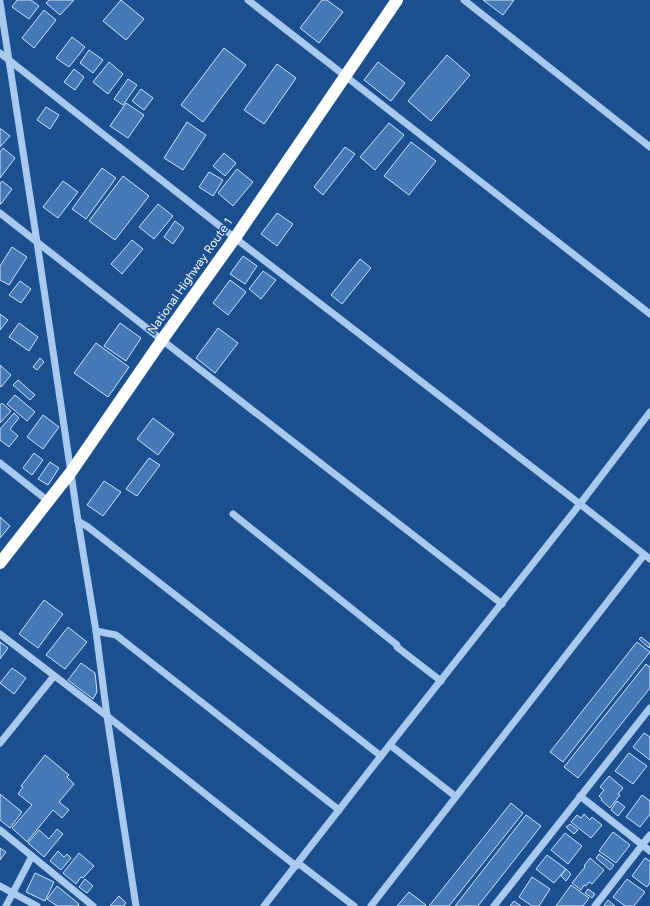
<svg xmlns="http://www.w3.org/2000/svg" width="650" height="906" viewBox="0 0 650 906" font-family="Figtree,sans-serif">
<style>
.building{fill:#4478b7;stroke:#cfe3fa}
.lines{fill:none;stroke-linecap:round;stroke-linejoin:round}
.minor{stroke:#a9c9ee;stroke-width:7}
.highway{stroke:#fff;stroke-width:12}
.labels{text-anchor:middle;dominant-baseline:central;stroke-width:3;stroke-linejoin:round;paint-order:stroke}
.street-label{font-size:12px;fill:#fff;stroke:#1b4f8f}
</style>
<rect width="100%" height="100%" fill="#1b4f8f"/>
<g class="building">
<polygon points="17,0 31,0 39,6 29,19 12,7"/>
<polygon points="49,0 74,0 60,15 46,3"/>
<polygon points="121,0 144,19 126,40 103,21"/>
<polygon points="322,0 327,0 343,12 319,43 300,28"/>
<polygon points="483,0 514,0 503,15"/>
<polygon points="44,10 56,20 34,48 22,38"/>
<polygon points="72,37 85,47 69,67 56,58"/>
<polygon points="224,48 246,65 203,122 181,105"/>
<polygon points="89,50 103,60 93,73 80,63"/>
<polygon points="447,55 470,75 431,121 408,101"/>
<polygon points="109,62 123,74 108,94 93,82"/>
<polygon points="378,62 405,83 391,101 364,80"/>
<polygon points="277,64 296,78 264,124 244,110"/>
<polygon points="74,69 84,77 75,90 64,82"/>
<polygon points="128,79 137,85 123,105 114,99"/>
<polygon points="141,89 153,98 144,110 132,101"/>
<polygon points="126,103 144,115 128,138 110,126"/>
<polygon points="46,107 59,115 50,129 37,120"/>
<polygon points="187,122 206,135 183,170 164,158"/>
<polygon points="389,123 404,135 375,170 360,157"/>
<polygon points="0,129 1,129 10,136 0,147"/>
<polygon points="411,142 436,161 409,195 384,176"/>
<polygon points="345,147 355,154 323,195 314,187"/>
<polygon points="3,148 15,158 0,178 0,152"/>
<polygon points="224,153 236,163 225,176 213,166"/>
<polygon points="102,168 116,178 86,219 72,209"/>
<polygon points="237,169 253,182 233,206 218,193"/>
<polygon points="209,172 223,180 213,196 199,187"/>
<polygon points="123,176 149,196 115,240 89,221"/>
<polygon points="2,181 12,189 1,204 0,204 0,184"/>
<polygon points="63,181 78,192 58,218 43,207"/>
<polygon points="158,204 173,216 154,239 139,227"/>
<polygon points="277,213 293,224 277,246 261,234"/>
<polygon points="175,221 184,228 173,244 164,237"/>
<polygon points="132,240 143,249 122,274 111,264"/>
<polygon points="12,247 27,257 9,285 0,280 0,266"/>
<polygon points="243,256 257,266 245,284 230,274"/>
<polygon points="360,259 371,268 342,304 331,295"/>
<polygon points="263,271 276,280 261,299 249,289"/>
<polygon points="230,280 246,292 228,315 213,303"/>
<polygon points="20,281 31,289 21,303 9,295"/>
<polygon points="0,314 8,320 0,330"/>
<polygon points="19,323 38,337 29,351 9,337"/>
<polygon points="120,323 141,338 126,361 104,346"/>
<polygon points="218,328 238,343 215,373 196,358"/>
<polygon points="96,343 129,367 108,397 74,373"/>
<polygon points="40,358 44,362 37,370 33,367"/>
<polygon points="0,365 11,375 1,387 0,386"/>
<polygon points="18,380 35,395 30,400 13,385"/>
<polygon points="15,395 35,412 27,421 7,404"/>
<polygon points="2,403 11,411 0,423 0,405"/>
<polygon points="14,413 19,418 10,429 18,436 9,447 0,440 0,429"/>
<polygon points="43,415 59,427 43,449 27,437"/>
<polygon points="153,418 174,434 158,455 137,439"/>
<polygon points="34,453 43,460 32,475 23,468"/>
<polygon points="149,458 160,465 137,496 126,489"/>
<polygon points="50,462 59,468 48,485 38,479"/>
<polygon points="104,481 121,492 103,516 87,505"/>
<polygon points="0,517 10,526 0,538"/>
<polygon points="44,600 63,614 38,648 19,634"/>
<polygon points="68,627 87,642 65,669 46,655"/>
<polygon points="641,637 650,644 649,648 639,639"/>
<polygon points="0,642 8,648 0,659"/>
<polygon points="637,642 650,652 563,762 550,752"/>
<polygon points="81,663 95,673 97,692 93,699 68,680"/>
<polygon points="646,664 650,667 650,688 578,778 564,767"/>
<polygon points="12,668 26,678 14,694 0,683"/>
<polygon points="644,733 650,737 650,760 633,747"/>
<polygon points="629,753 647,766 633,784 615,771"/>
<polygon points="45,755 69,775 67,777 74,784 59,802 69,810 62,818 53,810 27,842 12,828 32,805 18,794 23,787 21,786"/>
<polygon points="609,776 623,788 618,794 620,795 610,808 601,800 602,799 599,796 604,790 600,787"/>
<polygon points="0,794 22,812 10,828 0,820"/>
<polygon points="642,795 650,801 650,814 640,827 626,817"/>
<polygon points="617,801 625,807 618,816 611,810"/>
<polygon points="511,803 523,813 449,906 429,906"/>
<polygon points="584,814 590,820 592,817 602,825 591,838 571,822 577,815 581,818"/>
<polygon points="526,815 541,826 478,906 455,906"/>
<polygon points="570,824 578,830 574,834 566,827"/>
<polygon points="57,829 63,834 44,857 28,843 39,830 49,839"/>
<polygon points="613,832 630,845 616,863 599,851"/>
<polygon points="565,833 582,846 568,864 551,850"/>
<polygon points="0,848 6,852 0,860"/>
<polygon points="58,851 64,857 67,854 71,858 61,870 50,861"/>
<polygon points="79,853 94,866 83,878 81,877 76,884 63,873"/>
<polygon points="599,854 614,865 610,870 596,858"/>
<polygon points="547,855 566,869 554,883 536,869"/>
<polygon points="590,858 604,870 592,884 589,882 586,886 584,885 581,890 572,883 585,867 584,866"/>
<polygon points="645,858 650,861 650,882 647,887 632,876"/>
<polygon points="566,869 571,874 566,881 561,876"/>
<polygon points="35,873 54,882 45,901 26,892"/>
<polygon points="532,877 550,889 539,906 532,906 519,897"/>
<polygon points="85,879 93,886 87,893 79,887"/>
<polygon points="627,879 645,892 634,906 625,906 613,897"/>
<polygon points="571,885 589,898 583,906 556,906"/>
<polygon points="57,886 79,904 78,905 79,906 57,906 47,899"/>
<polygon points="588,889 595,894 592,898 585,893"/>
<polygon points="409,892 426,905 425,906 397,906"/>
<polygon points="119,896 126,903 124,906 110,906"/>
<polygon points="608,900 615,906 606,906 604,905"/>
<polygon points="514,901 521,906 510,906"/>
</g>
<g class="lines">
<g class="minor">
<polyline points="248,0 650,314"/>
<polyline points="464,0 650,147"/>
<polyline points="0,2 37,242 78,521 96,631 107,716 136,906"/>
<polyline points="0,53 235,238 580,504 650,559"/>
<polyline points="0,213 162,340 502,604"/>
<polyline points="0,463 48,501"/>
<polyline points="233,514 397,645 397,647 441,681"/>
<polyline points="78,521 88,527 381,756"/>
<polyline points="96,631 116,635 339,810"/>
<polyline points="0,634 107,716 296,866"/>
<polyline points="0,743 54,676"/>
<polyline points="390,745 455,796"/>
<polyline points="580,796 650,851"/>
<polyline points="0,830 93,906"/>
<polyline points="298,863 354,906"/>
<polyline points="0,886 37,906"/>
<polyline points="6,906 32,856"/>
<polyline points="264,906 381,756 580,504 650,412"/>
<polyline points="371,906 644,555"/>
<polyline points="494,906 650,708"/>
<polyline points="595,906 650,835"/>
</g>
<polyline class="highway" points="0,563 71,472 162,340 235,238 397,0"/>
</g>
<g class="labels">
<g class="street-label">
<text transform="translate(190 276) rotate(-55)">National Highway Route 1</text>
</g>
</g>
</svg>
